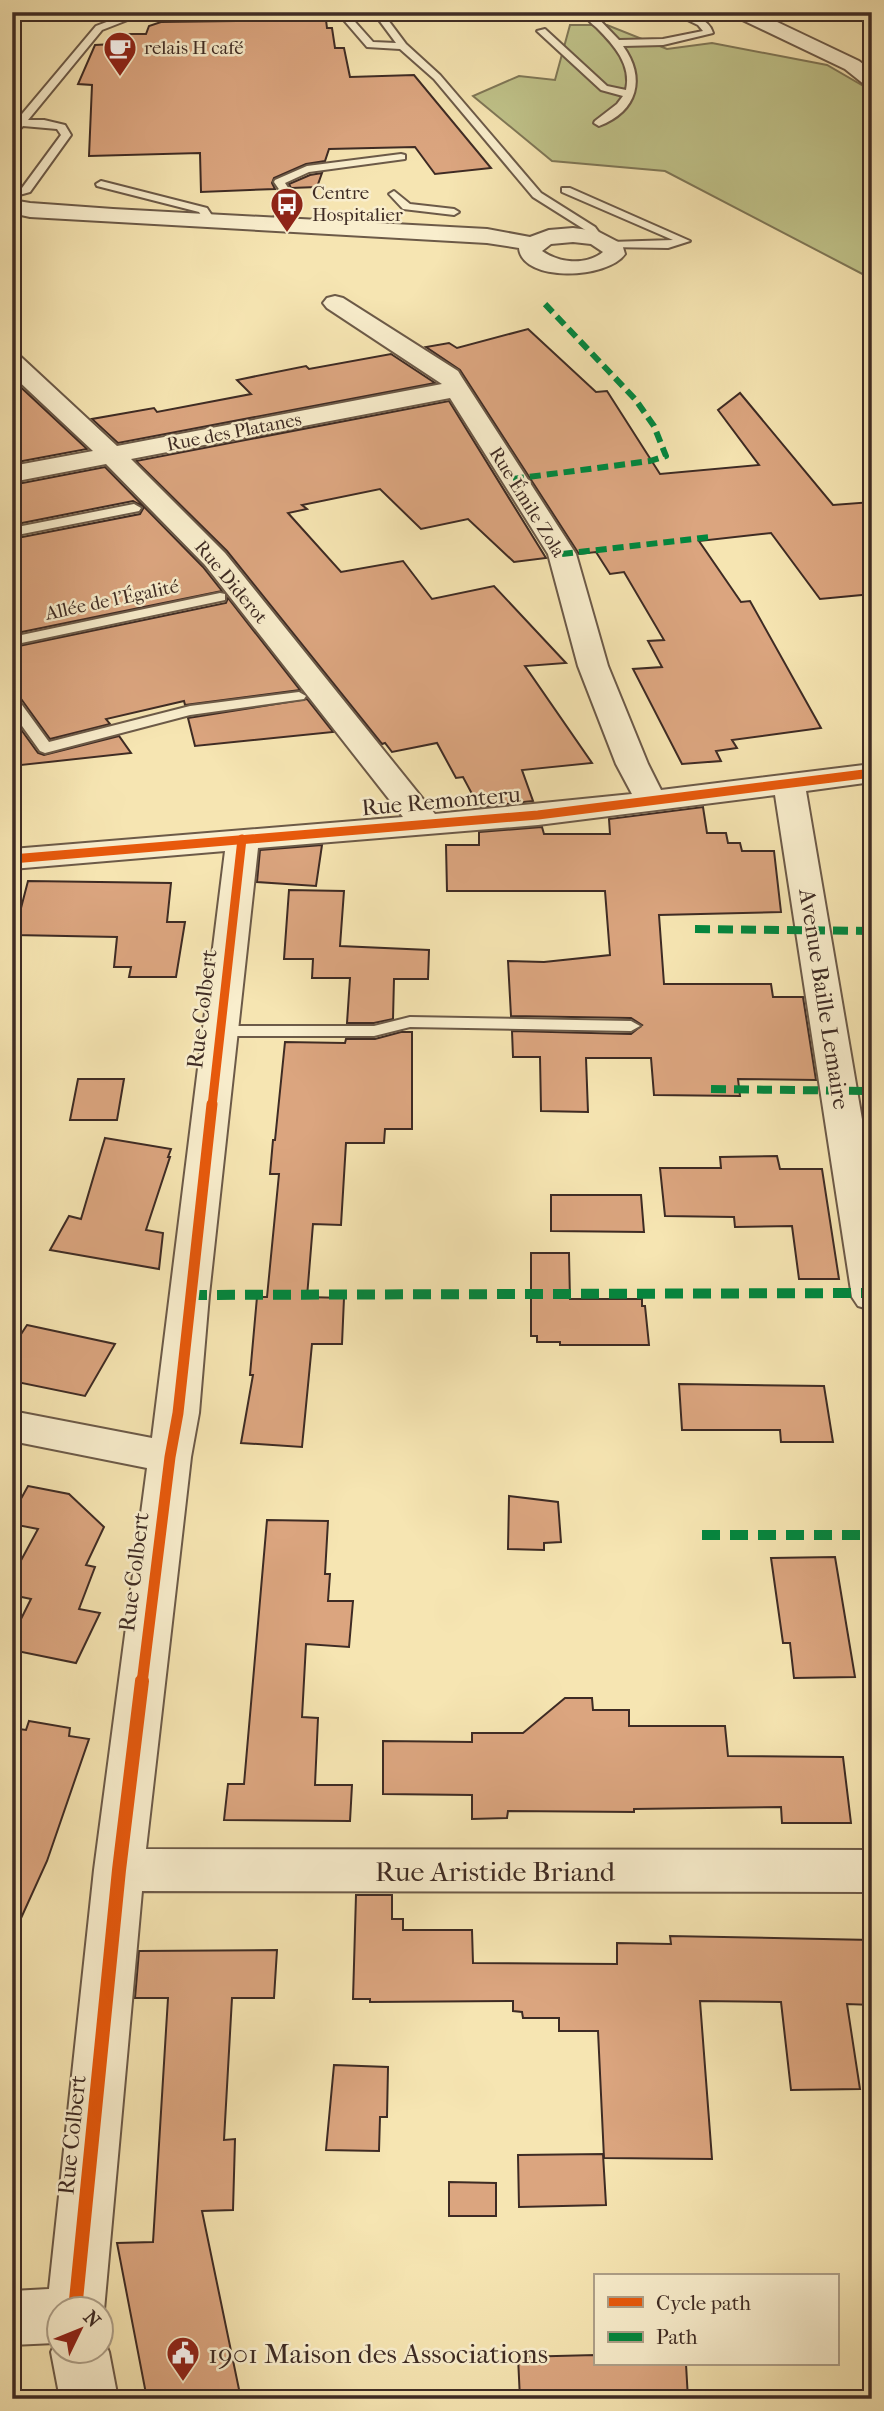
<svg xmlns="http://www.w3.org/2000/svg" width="884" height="2411" viewBox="0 0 884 2411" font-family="'IM FELL French Canon',serif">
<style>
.green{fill:#c0c38a;stroke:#7f7757;stroke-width:2}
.building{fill:#dba57f;stroke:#3e2b24;stroke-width:2}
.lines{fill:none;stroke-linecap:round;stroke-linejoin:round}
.service-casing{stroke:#6c5a48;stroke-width:4}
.minor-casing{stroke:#6c5a48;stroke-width:4}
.service{fill:#f9eecd;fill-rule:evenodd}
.minor{fill:#f9eecd;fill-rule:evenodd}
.quiet-far2{stroke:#00873e;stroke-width:6;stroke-dasharray:11 6;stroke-linecap:butt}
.quiet-far1{stroke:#00873e;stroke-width:8;stroke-dasharray:15 8;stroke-linecap:butt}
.quiet{stroke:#00873e;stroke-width:10;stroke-dasharray:18 10;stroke-linecap:butt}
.cycleway-far2-casing{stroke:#f9eecd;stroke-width:12}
.cycleway-far1-casing{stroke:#f9eecd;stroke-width:16}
.cycleway-casing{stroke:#f9eecd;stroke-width:18}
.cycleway-far2{stroke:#e8590c;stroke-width:9}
.cycleway-far1{stroke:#e8590c;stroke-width:11}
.cycleway{stroke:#e8590c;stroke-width:14}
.labels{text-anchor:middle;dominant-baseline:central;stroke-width:5;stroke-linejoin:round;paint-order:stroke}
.far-poi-label{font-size:19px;fill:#3e2b24;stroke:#f9eecd;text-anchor:start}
.far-street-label{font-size:19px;fill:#3e2b24;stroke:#f9eecd}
.street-label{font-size:23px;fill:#3e2b24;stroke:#f9eecd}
.near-street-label{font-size:28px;fill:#3e2b24;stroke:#f9eecd}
.near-poi-label{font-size:28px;fill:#3e2b24;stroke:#f9eecd;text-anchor:start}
</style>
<rect width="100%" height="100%" fill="#f6e5b2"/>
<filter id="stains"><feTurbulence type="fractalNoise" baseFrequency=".00286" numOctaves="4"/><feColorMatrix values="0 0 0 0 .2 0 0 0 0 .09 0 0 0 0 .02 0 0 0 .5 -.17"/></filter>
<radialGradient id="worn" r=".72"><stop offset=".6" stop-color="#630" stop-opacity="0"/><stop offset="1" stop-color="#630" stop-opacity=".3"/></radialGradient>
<polygon class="green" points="570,25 607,25 667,49 712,43 827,65 872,91 872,163 867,166 872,169 872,279 665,171 552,161 473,96 519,76 555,80"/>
<g class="building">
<polygon points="326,20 327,28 332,28 335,48 344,48 350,77 414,75 491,168 435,174 415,147 329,149 325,161 306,164 274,178 272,183 275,189 201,192 200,153 89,156 92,85 78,84 95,45 114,44 123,34 146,34 149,26 161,22"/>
<polygon points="322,173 317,187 291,188 289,184 310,175"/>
<polygon points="528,329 596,392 607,391 660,474 759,465 718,410 740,393 833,505 872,502 872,594 820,599 771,533 699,541 741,602 750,601 821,728 732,740 737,748 716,751 721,761 682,764 633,669 662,667 648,641 664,640 624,572 610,574 596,552 579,554 460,370 426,347 449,343 457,348"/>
<polygon points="391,354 435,383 118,443 92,419 154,408 157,412 251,394 237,380 306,366 309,369"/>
<polygon points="12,379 87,449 12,463"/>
<polygon points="449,401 546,558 514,562 468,519 421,529 380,489 302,505 307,509 288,513 341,572 403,561 432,599 494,586 566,663 525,666 592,763 522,770 533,801 479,807 463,777 456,778 437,743 392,752 385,743 382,744 227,551 136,461"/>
<polygon points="105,467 203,567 222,591 12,634 12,539 140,514 144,507 133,501 12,525 12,485"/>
<polygon points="228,598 300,690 185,705 184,701 106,719 110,724 50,739 19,696 12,694 12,657 18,656 14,647 226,603"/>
<polygon points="307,699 333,732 195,746 188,718"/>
<polygon points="12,717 38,753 44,755 119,736 131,753 12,766"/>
<polygon points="703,807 707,833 726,833 728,843 740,843 742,851 774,851 781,912 659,915 664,984 771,984 773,997 803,997 816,1080 738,1079 740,1096 654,1095 651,1058 586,1058 588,1112 541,1111 540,1057 513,1057 512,1031 631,1034 642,1025 631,1018 511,1016 508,961 544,962 610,955 605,891 447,891 446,845 479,845 479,832 542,827 544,834 610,834 609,819"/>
<polygon points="322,845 316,886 257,882 260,850"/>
<polygon points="28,881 171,883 167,922 185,922 176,977 129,977 131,967 114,967 117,937 14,935"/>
<polygon points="289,890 344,891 340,946 429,950 428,979 394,979 393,1019 374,1023 347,1023 350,978 312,978 313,959 284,959"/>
<polygon points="401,1032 412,1032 412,1129 385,1129 384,1143 346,1143 341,1225 313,1224 307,1297 344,1298 342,1344 312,1344 302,1447 241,1443 253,1375 250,1375 257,1297 267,1297 279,1174 270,1174 273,1140 275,1140 285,1042 345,1043 346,1039 375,1039"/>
<polygon points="78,1079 124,1079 117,1120 70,1120"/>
<polygon points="105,1138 171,1149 168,1157 170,1157 146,1230 163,1233 159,1269 50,1250 69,1216 81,1219"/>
<polygon points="777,1156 780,1169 822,1169 839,1279 799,1279 792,1226 735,1227 734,1217 665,1216 660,1168 721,1168 720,1157"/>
<polygon points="551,1195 641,1195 644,1232 551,1231"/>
<polygon points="531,1253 569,1253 570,1299 642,1299 642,1306 645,1306 649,1345 560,1345 560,1342 537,1342 537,1336 531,1336"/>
<polygon points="27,1325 115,1344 85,1396 12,1381 12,1348"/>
<polygon points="679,1384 824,1386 833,1442 781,1442 780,1430 682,1430"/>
<polygon points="28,1486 69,1494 104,1527 86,1565 95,1567 79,1609 100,1613 76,1663 12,1650 12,1637 31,1599 12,1595 12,1577 38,1529 12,1524 12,1515"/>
<polygon points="509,1496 558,1502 561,1542 544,1543 544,1550 508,1549"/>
<polygon points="267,1520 328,1521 325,1574 330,1574 328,1601 353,1601 349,1647 306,1644 302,1717 318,1718 315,1785 352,1785 350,1821 224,1820 228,1784 244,1784"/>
<polygon points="835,1557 855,1677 794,1678 790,1643 783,1643 771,1558"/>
<polygon points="565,1698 592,1698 593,1710 629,1710 629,1726 725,1726 728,1756 843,1757 851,1823 782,1823 781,1807 634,1809 634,1812 508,1811 507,1818 472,1819 472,1795 383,1794 383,1741 472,1742 472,1733 523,1733"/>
<polygon points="29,1721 70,1728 69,1736 89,1739 47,1861 12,1938 12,1728 26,1730"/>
<polygon points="356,1895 392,1895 392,1919 403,1919 403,1930 472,1930 473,1963 617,1964 617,1943 671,1944 670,1936 872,1940 872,2005 847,2004 860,2089 791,2090 781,2002 700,2001 712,2159 604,2158 598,2031 559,2031 559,2018 523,2018 522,2012 513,2011 513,2001 370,2002 370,1999 353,1999"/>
<polygon points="277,1950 274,1998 232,1998 224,2140 235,2139 233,2210 202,2211 241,2399 147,2399 117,2243 153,2242 168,1998 135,1998 139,1951"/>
<polygon points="334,2065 388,2067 387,2117 380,2117 379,2151 326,2150"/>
<polygon points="603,2154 606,2205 519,2207 518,2155"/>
<polygon points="449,2182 496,2183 496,2216 449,2216"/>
<polygon points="595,2355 595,2364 686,2364 688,2399 520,2399 518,2357"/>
</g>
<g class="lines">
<defs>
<g id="service">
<polygon points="133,12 148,12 102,30 28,120 44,120 65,125 71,135 30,192 12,197 12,191 22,188 61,135 57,129 23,126 12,136 12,121 17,120 96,26"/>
<polygon points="324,12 348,14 373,42 396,43 373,12 382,12 406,44 440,75 541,193 595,227 603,238 601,240 593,240 587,231 533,197 434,79 400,49 367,47 342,18"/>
<path d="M583 12H592L619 40 663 39 703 31 698 25 671 12C685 12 709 17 713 33L663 45 623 46C646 78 638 111 599 126L594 123 595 121 617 104 623 96 601 90 537 31 545 29 607 86 626 90C632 65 614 45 597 28 591 23 585 18 583 12Z"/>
<polygon points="401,154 405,155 405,159 309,172 285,183 293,195 282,225 272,223 283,195 274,182 275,180 307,166"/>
<polygon points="101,181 207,208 215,220 206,222 199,212 97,186 96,184"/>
<polygon points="562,188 570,188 690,241 668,248 607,247 607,243 611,242 673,240 562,192"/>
<polygon points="394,191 410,204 454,209 459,212 454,215 403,209 389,194"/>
<polygon points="134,504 141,508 139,511 12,536 12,528"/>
<polygon points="220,593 225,594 225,600 12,645 12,637"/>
<polygon points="299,692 306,696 304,699 190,715 45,753 40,751 12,712 12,697 17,698 49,742 190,706"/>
<polygon points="410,1017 631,1021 640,1026 631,1031 410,1027 374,1036 221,1036 212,1031 221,1026 374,1026"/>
</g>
<g id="minor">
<polygon points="732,12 756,12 859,61 872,71 872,87 865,85 845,69 734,16"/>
<path d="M12 200 30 203 113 209 487 229 530 237 549 230 573 228 597 231 622 244 625 254C608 279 522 283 519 248L487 243 30 217 12 213ZM573 242 591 244 603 252C586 266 559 263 542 251L551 244Z"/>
<path d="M335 296 343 298 458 371 461 376 576 554 608 666 648 764 661 790 872 764V782L806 791 872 1178V1310L858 1306 852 1297 775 795 538 825 258 848 209 1295 199 1413 191 1457 146 1849 872 1850V1892L142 1891 104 2310 102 2315V2310H60V2352H102V2335L109 2352 118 2399H60L51 2352 55 2343 12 2345V2291L49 2289 94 1870 147 1468 12 1441V1411L152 1438 225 851 12 869V849L403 817 205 565 106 464 12 482V466L93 451 12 375V355L21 357 117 446 442 384 327 308 323 303 327 298ZM450 398 548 554 578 666 616 764 632 794 435 814 225 553 131 459Z"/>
</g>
</defs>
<use href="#service" class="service-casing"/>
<use href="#minor" class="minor-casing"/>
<use href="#service" class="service"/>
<use href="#minor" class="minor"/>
<g class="quiet-far2">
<polyline points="513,479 650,461 666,456 654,426 635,399 544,303"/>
<polyline points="562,554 711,537"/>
</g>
<g class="quiet-far1">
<polyline points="695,929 872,931"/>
<polyline points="711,1089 872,1091"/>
</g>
<g class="quiet">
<polyline points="189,1295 872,1293"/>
<polyline points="702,1535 872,1535"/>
</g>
<defs>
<g id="cycleway-far2">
<polyline points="12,859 538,815 872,773"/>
<polyline points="212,1106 242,839"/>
</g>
<polyline id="cycleway-far1" points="142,1683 170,1457 178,1413 212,1104"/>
<polyline id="cycleway" points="75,2310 119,1870 142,1681"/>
</defs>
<use href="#cycleway-far2" class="cycleway-far2-casing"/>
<use href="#cycleway-far1" class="cycleway-far1-casing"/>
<use href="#cycleway" class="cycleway-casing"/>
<use href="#cycleway-far2" class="cycleway-far2"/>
<use href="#cycleway-far1" class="cycleway-far1"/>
<use href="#cycleway" class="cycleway"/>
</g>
<defs>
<symbol id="cafe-pin" viewBox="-11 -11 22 30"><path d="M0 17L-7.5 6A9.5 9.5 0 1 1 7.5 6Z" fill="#8f2418" stroke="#f9eecd"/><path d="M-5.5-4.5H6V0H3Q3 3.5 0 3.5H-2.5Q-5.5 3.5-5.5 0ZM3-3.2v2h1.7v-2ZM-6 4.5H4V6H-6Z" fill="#fff"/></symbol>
<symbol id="bus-pin" viewBox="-11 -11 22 30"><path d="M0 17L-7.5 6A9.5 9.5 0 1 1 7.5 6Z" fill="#8f2418" stroke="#f9eecd"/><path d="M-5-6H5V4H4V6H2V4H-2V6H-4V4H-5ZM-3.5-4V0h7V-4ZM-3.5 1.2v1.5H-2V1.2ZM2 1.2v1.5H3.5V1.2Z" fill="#fff"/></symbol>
<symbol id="civic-pin" viewBox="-11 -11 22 30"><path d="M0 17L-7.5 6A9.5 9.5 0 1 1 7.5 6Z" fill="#8f2418" stroke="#f9eecd"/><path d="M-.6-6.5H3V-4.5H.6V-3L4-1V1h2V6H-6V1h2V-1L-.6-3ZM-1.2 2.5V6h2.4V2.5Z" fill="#fff"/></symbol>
</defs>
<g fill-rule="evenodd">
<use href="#cafe-pin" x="101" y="29" width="38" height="52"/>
<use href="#bus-pin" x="268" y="185" width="38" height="52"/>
<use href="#civic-pin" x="164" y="2334" width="38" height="52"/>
</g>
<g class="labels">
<g class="far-poi-label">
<text x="144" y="48">relais H café</text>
<text x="312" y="193">Centre<tspan x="312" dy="22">Hospitalier</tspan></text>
</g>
<g class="far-street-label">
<text transform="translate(234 432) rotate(-11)">Rue des Platanes</text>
<text transform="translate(527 502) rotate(58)">Rue Émile Zola</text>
<text transform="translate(231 582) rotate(50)">Rue Diderot</text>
<text transform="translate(112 600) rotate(-12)">Allée de l'Égalité</text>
</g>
<g class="street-label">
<text transform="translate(441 801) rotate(-5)">Rue Remonteru</text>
<text transform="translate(824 999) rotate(81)">Avenue Baille Lemaire</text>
<text transform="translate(202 1009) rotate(-83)">Rue Colbert</text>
<text transform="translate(134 1572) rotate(-83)">Rue Colbert</text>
<text transform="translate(72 2135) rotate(-84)">Rue Colbert</text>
</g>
<g class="near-street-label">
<text x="495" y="1871">Rue Aristide Briand</text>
</g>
<g class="near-poi-label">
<text x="208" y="2353">1901 Maison des Associations</text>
</g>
</g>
<rect width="884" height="2411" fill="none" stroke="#f6e5b2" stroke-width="42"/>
<rect x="14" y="14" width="856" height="2383" fill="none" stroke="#3e2b24" stroke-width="3.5"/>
<rect x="21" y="21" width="842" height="2369" fill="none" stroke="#3e2b24" stroke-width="2"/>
<rect x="594" y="2274" width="245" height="91" fill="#f9eecd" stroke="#aea089" stroke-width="2"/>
<rect x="608" y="2297" width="35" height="10" fill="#e8590c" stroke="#aea089" stroke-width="2"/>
<text x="656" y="2310" font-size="21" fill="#3e2b24">Cycle path</text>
<rect x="608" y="2332" width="35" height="10" fill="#00873e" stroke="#aea089" stroke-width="2"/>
<text x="656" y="2344" font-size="21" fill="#3e2b24">Path</text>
<g transform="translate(80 2330) rotate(47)"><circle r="33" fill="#f9eecd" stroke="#aea089" stroke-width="2"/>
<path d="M0-5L12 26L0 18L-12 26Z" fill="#8f2418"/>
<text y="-10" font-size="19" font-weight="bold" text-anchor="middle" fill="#3e2b24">N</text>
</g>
<rect width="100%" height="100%" filter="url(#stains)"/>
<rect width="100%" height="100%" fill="url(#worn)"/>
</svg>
